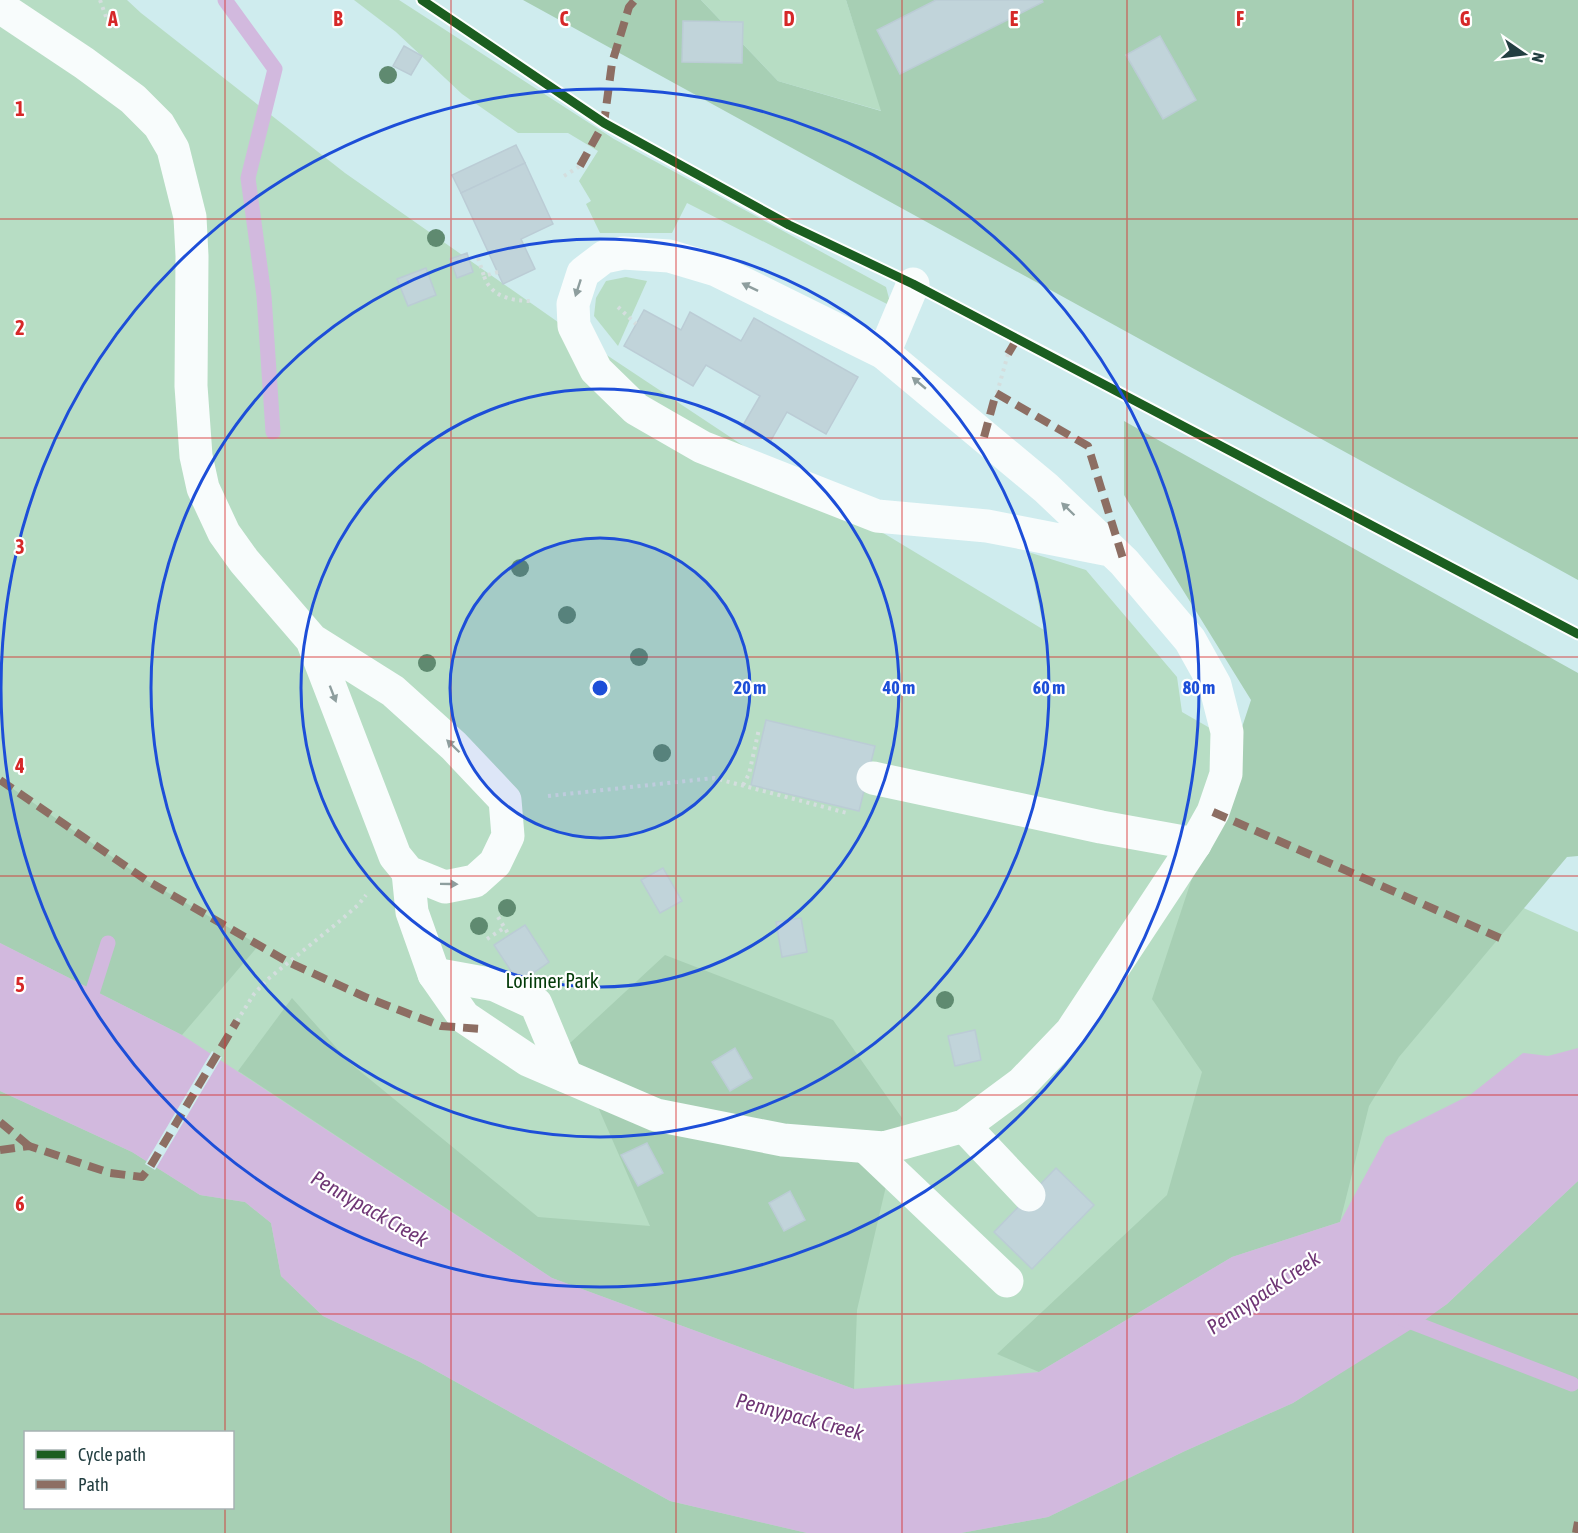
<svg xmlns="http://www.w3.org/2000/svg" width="1578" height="1533" viewBox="0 0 1578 1533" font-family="'Asap Condensed',sans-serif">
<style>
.green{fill:#b7ddc4;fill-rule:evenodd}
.forest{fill:#a7cfb4;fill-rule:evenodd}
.water{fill:#d2b9de}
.pier{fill:#cfecee}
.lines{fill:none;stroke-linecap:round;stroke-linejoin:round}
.stream{stroke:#d2b9de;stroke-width:15}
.building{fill:#c1d4da;stroke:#bbccd5;stroke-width:1.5}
.path{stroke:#d4dede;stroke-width:4;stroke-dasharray:3 4.5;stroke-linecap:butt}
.minor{stroke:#f8fcfc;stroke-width:33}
.quiet{stroke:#8d6e63;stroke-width:8;stroke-dasharray:15 8;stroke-linecap:butt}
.cycleway-casing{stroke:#fff;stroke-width:13}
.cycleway{stroke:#1b5e20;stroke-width:9}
.tree{fill:#5f8a70}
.oneway{fill:#8e9e9e}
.grid{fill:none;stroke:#d62828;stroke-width:1.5;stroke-opacity:0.55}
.ring{fill:none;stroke:#1d4ed8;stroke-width:3}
.labels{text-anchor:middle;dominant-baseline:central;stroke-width:4.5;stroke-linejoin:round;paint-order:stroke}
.park-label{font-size:20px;fill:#033a08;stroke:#fff}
.water-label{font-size:21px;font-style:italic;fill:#6f3675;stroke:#fff}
.grid-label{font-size:20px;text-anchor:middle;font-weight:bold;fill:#d62828;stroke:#fff;stroke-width:4.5;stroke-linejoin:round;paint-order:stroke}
.centre{fill:#1d4ed8;stroke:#fff;stroke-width:3}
.ring-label{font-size:18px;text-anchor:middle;font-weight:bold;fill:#1d4ed8;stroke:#fff;stroke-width:4.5;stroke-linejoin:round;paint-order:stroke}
</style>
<rect width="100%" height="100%" fill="#cfecee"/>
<g class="green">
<path d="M0 0H127L141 13 345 173 575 334 792 478 1044 630 1028 552 1086 570 1177 677 1182 712 1519 906 1578 932V1533H0ZM26 1432H232V1508H26Z"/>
<polygon points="354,0 399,0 614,139 886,287 891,306 687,203 672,233 600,233 586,204 591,201 579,181 598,151 568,133 518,133 462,94 396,32"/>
<polygon points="701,0 846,0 882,111 778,81"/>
<polygon points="626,277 647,281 618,346 594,316 596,298 606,281"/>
</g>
<g class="forest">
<polygon points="523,0 701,0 778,81 881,111 846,0 1578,0 1578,580"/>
<polygon points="1124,421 1578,673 1578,856 1567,857 1399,1057 1369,1106 1340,1222 1232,1257 1039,1372 997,1354 1167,1195 1202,1072 1152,999 1251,700 1124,495"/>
<polygon points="0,780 146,880 259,945 182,1035 0,943"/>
<polygon points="665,955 833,1020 902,1118 857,1310 854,1389 552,1278 238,1071 292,998 350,1063 538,1217 650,1226 570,1043"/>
<path d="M0 1091 132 1152 200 1195 245 1202 271 1223 281 1276 323 1316 420 1362 670 1501 807 1533H0ZM26 1432H232V1508H26Z"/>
<polygon points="1578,1181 1578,1533 961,1533 1048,1517 1185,1451 1293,1403 1447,1304"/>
</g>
<polygon class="water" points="0,943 182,1035 552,1278 854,1389 1039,1372 1232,1257 1340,1222 1386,1137 1470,1095 1523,1053 1548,1056 1578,1048 1578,1181 1447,1304 1418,1325 1293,1403 1185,1451 1048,1517 961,1533 807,1533 670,1501 420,1362 323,1316 281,1276 271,1223 245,1202 200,1195 132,1152 0,1091"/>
<polygon class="pier" points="212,1051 222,1057 155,1170 145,1164"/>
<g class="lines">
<g class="stream">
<polyline points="225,0 275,69 248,178 264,296 273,432"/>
<polyline points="87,1009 108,943"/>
<polyline points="1401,1318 1572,1384"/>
</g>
</g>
<g class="building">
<polygon points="936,0 1042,0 1043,2 900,74 877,30"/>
<polygon points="683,21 743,22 742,63 682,62"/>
<polygon points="1160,36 1196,100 1163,119 1126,55"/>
<polygon points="404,46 422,56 411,75 393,66"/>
<polygon points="516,145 525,163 461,193 452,175"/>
<polygon points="525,163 553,224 521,239 535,269 503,284 461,193"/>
<polygon points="467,253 473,272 457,278 450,259"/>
<polygon points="426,268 436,295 408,306 397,279"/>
<polygon points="644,310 681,330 690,312 741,341 754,318 858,377 826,434 787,412 770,442 742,427 760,396 706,365 693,386 624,346"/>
<polygon points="766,720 875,746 859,811 751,785"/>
<polygon points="663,868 682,901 660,913 641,880"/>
<polygon points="801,918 807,952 782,957 776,922"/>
<polygon points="525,925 549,962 519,983 494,945"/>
<polygon points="975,1030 981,1060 955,1066 948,1036"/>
<polygon points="735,1048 752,1078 730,1091 712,1062"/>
<polygon points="647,1143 663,1173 638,1186 621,1155"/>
<polygon points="1056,1168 1094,1205 1032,1269 994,1232"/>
<polygon points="790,1191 805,1220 784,1231 769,1203"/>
</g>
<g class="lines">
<g class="path">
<polyline points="100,0 110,28"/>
<polyline points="564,176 580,166"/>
<polyline points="478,258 484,276"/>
<path d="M498 272 484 276C491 297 512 301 532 301"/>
<polyline points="618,307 636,324"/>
<polyline points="997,393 1008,354"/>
<polyline points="743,785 749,774 759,729"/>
<polyline points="548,796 714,778 847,813"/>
<polyline points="498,917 509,935"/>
<polyline points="487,939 504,928"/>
<polyline points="237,1021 254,994 268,979 341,920 358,905 366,895"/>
</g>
<g class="minor">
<polyline points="0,7 84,63 133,99 159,125 173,149 190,217 192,256 191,386 196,456 203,488 224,533 244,561 312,640 393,691 454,746 505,800 508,836 495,863 475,881 445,887 408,872 395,856 312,640"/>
<polyline points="884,353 913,284"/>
<polyline points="873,778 1101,827 1195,844"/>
<polyline points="408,872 412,912 434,974 464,1017 528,1060 656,1115 783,1140 884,1148 964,1126 1022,1083 1071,1032 1195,844 1213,812 1226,774 1227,732 1215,685 1190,640 1124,562 1046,488 884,353 716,270 669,256 623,253 604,257 583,273 573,304 574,326 596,370 636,409 702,447 877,516 987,526 1110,550"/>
<polyline points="434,974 495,985 536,1004 566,1076"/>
<polyline points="964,1126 1029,1195"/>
<polyline points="866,1147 1007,1281"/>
</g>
<g class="quiet">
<polyline points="580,166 604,123 612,63 629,7 635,0"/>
<polyline points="1008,354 1017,339"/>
<polyline points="984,437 996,393 1088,446 1124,562"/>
<polyline points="0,780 146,880 288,962 365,997 441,1026 482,1029"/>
<polyline points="1213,812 1500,938"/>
<polyline points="0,1122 29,1146"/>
<polyline points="0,1150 29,1146 110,1173 142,1177 150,1167 237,1021"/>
<polyline points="1576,1533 1578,1522"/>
</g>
<defs>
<polyline id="cycleway" points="422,0 604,123 789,225 913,284 1578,634"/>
</defs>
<use href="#cycleway" class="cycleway-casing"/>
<use href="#cycleway" class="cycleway"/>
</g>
<g class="tree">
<circle cx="388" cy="75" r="9"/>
<circle cx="436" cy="238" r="9"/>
<circle cx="520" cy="568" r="9"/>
<circle cx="567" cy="615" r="9"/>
<circle cx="639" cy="657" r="9"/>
<circle cx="427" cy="663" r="9"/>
<circle cx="662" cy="753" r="9"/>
<circle cx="507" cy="908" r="9"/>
<circle cx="479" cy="926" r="9"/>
<circle cx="945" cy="1000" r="9"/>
</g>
<defs><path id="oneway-solid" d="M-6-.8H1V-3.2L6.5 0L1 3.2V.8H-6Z" transform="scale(1.5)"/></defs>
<g class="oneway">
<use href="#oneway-solid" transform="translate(750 287) rotate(-154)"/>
<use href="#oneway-solid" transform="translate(578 288) rotate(108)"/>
<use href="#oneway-solid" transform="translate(919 383) rotate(-140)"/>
<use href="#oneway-solid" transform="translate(1068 509) rotate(-136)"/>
<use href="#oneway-solid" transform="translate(333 694) rotate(69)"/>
<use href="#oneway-solid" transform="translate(453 746) rotate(-136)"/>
<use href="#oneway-solid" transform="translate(449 884) rotate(1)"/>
</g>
<path class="grid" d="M225 0V1432M451 0V1533M676 0V1533M902 0V1533M1127 0V1533M1353 0V1533M0 219H1578M0 438H1578M0 657H1578M0 876H1578M0 1095H1578M0 1314H1578M225 1508V1533"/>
<circle cx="600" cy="688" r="150" fill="#1d4ed8" fill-opacity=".12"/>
<g class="ring">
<circle cx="600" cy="688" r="150"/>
<circle cx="600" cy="688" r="299"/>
<circle cx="600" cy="688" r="449"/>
<circle cx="600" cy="688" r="599"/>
</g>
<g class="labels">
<g class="park-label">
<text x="552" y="980">Lorimer Park</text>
</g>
<g class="water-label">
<text transform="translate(370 1208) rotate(30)">Pennypack Creek</text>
<text transform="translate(1263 1292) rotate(-34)">Pennypack Creek</text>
<text transform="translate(800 1416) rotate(15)">Pennypack Creek</text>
</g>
</g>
<g class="grid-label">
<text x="113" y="26">A</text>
<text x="338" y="26">B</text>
<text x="564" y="26">C</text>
<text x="789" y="26">D</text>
<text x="1014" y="26">E</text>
<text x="1240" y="26">F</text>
<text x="1465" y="26">G</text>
<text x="20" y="116">1</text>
<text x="20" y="335">2</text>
<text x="20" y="554">3</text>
<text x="20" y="773">4</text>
<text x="20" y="992">5</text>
<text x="20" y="1211">6</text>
</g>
<circle cx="600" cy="688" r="9" class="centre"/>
<g class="ring-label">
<text x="750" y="694">20 m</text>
<text x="899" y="694">40 m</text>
<text x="1049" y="694">60 m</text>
<text x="1199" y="694">80 m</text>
</g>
<rect x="24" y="1431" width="210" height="78" fill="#ffffff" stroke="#a7b2b3" stroke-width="1.5"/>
<rect x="36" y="1450" width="30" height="9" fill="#1b5e20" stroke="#a7b2b3" stroke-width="1.5"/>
<text x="78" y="1461" font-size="18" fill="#233f41">Cycle path</text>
<rect x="36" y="1480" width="30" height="9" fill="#8d6e63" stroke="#a7b2b3" stroke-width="1.5"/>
<text x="78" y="1491" font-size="18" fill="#233f41">Path</text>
<g transform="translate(1524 54) rotate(104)" stroke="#ffffff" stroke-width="4.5" paint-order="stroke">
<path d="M0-4.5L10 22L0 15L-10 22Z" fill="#233f41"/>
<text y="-9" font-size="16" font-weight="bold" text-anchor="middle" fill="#233f41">N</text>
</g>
</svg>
